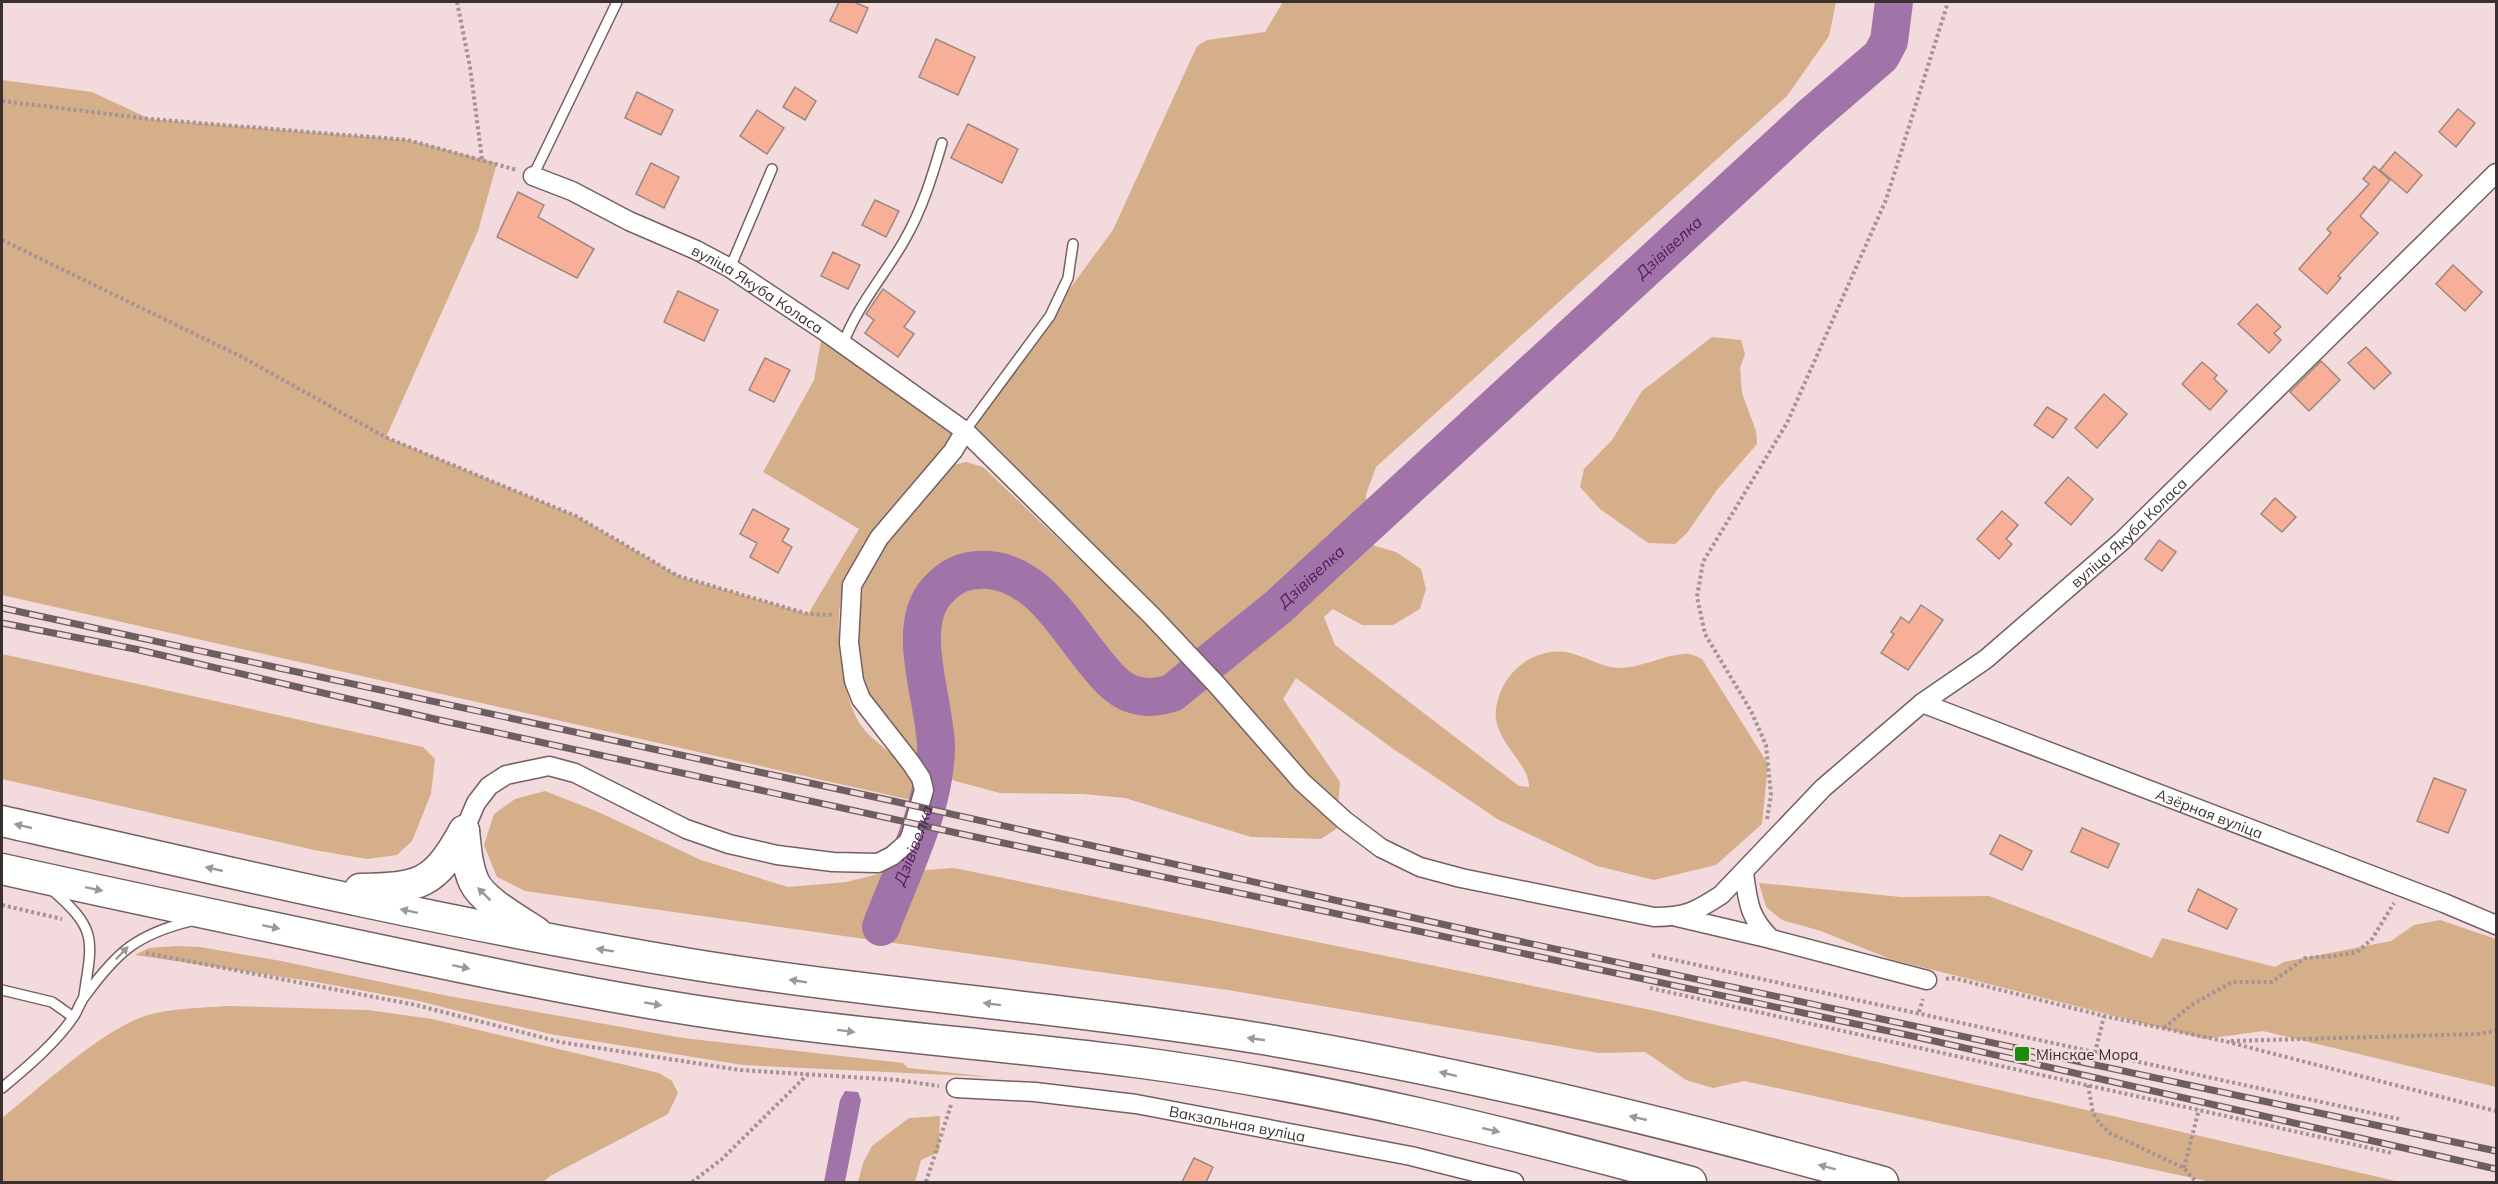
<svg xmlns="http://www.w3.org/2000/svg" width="2498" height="1184" viewBox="0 0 2498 1184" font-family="Mulish,sans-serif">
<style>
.green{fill:#d5ae8a}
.water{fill:#a074a9}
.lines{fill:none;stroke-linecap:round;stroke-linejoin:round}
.river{stroke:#a074a9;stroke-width:38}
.building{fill:#f8af98;stroke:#9d8881;stroke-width:1.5}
.service-casing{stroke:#756061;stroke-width:12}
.minor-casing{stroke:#756061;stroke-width:21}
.trunk-casing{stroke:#756061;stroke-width:33}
.path{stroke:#a59293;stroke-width:4;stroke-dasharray:3 3;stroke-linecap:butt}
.service{stroke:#fff;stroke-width:9}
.minor{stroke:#fff;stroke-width:18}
.trunk{stroke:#fff;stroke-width:30}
.rail-casing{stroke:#6d5f60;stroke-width:7}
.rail{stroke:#f3dadc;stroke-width:4.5;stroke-dasharray:14;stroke-linecap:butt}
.oneway{fill:#9c9898}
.poi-dot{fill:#1d8c0e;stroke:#f3dadc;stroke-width:2}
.labels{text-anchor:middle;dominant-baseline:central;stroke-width:4.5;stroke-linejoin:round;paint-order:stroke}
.street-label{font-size:15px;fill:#3a3031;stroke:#f3dadc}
.poi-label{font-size:15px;fill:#3a3031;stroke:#f3dadc;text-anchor:start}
.water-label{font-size:16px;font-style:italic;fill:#4f1759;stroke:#f3dadc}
</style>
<rect width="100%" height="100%" fill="#f3dadc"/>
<g class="green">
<path d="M1283 2H1836L1829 36 1787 96 1376 467 1366 494V536L1372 545 1396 552 1421 569 1426 589 1420 609 1393 625H1362L1333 609 1324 617 1335 645 1519 786 1529 787C1530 763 1492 740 1496 710 1500 675 1530 648 1566 652 1583 655 1600 667 1618 668 1642 668 1663 655 1685 654 1691 653 1697 657 1702 659L1768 764 1762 824 1716 865 1654 880 1597 866 1499 820 1392 748 1296 678 1283 699 1340 782 1336 829 1321 839 1251 837 1125 798 1083 794 1000 793 955 781 914 757 858 682 856 634 860 585 882 542 949 466 966 462 983 467 1139 616H1151L965 431 1113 230 1197 46 1207 40 1265 32Z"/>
<path d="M2 80 92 92 150 119 408 140 497 163 478 231 386 437 576 516 680 577 808 614 859 529 763 472 814 380 823 330 959 436 850 571C847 579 843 588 841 597 835 631 841 700 863 728 875 744 909 763 914 782 915 788 913 794 911 800L2 595Z"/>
<polygon points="1712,337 1741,340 1745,354 1740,368 1742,393 1756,431 1757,444 1717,490 1687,533 1675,544 1648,543 1600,509 1580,487 1584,469 1612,440 1642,391"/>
<polygon points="2,654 423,747 435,759 431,794 412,841 397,855 367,859 314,850 2,779"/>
<polygon points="545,791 596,811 701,860 788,887 847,882 882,873 954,868 1651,1010 2400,1182 2211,1182 1744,1081 1713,1088 1686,1080 1645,1052 1599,1053 1228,990 525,891 497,877 484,845 494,814 515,799"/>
<polygon points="1759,883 1901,897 1989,896 2152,958 2162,938 2275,967 2284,962 2391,941 2414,925 2440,920 2496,939 2496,1087 2263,1031 2205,1039 1890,959 1821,931 1782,920 1766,907"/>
<polygon points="176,946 200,947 281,961 448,996 683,1038 903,1063 908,1068 991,1077 743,1065 550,1034 419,1001 316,982 135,955 149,948"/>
<path d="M228 1006 368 1010 432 1019 659 1073 672 1081 678 1093 668 1114 550 1176 543 1182H2V1118C40 1088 100 1031 145 1016 172 1008 200 1008 228 1006Z"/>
<polygon points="940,1116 939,1152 921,1160 915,1182 858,1182 863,1163 872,1146 909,1118"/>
</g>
<polygon class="water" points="845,1091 858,1092 861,1100 845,1182 824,1182 840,1100"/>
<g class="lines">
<path class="river" id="s1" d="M881 927C902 871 934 811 936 750 937 705 903 628 937 591 951 575 967 568 989 570 1042 575 1069 633 1101 669 1109 679 1120 690 1132 694 1147 699 1158 697 1172 693L1278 607 1809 118 1881 56 1889 41 1894 2"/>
</g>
<g class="building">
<polygon points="839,2 854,2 868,8 857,33 830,21"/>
<polygon points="936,39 975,57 958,95 919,77"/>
<polygon points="795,87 816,101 805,120 783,107"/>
<polygon points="637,92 673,110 661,135 625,118"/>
<polygon points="2458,109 2475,123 2456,147 2439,132"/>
<polygon points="757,110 784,128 767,154 740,136"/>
<polygon points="968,124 1018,149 1002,183 951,158"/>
<polygon points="2395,152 2422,175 2407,193 2380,170"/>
<polygon points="651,163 679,177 664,208 636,194"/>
<polygon points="2374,166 2390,180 2360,216 2378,233 2338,276 2341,278 2327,294 2299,269 2331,233 2327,229 2369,184 2363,179"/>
<polygon points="518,192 544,205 538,217 594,249 577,278 497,237"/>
<polygon points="875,200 899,211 886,237 862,225"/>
<polygon points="833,252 860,265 848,289 821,276"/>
<polygon points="2453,265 2482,292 2465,311 2436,284"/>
<polygon points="883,289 915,312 904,327 914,334 898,357 865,333 874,320 866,314"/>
<polygon points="678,291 718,310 704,341 664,322"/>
<polygon points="2257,304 2281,327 2274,333 2281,340 2269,353 2238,324"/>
<polygon points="2366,347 2391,373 2374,389 2348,363"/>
<polygon points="765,358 790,370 774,402 749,390"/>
<polygon points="2321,361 2340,380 2309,411 2290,392"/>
<polygon points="2202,362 2217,375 2214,379 2227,391 2210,410 2182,384"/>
<polygon points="2104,394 2127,414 2097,448 2075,428"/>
<polygon points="2047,407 2067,419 2053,438 2034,425"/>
<polygon points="2068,477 2093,499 2071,525 2045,503"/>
<polygon points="2275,498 2296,517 2282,532 2261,514"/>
<polygon points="753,509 789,529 782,541 792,547 778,573 750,557 757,543 740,534"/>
<polygon points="2002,511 2018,525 2006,539 2012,544 1999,559 1977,539"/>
<polygon points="2159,540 2176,552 2162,571 2145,559"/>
<polygon points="1921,605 1943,620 1908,670 1881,653 1894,634 1891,632 1901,617 1909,623"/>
<polygon points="2434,778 2466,790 2448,833 2417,821"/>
<polygon points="2082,828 2119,844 2108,868 2071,852"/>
<polygon points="2000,835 2032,851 2022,870 1990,854"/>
<polygon points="2198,889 2237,909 2227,929 2188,911"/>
<polygon points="1194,1158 1213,1167 1206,1182 1182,1182"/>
</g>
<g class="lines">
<defs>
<g id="service">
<polyline points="533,176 617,2"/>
<polyline points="730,268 772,169"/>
<path d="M843 344C857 306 884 276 904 241 922 210 932 177 942 143"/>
<polyline points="965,431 1050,316 1068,278 1073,244"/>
<path d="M51 889C97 929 93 938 84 995"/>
<polyline points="2,990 52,1002 73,1017"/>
<path d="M2 1088C25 1069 57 1042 74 1016 78 1010 80 1002 85 996 117 952 137 934 191 921"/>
</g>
<g id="minor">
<path id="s2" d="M533 176 572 191 629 221 696 250 730 268 823 330 965 431 1152 616 1217 685 1302 782 1344 820 1381 848 1420 867 1461 878 1654 917C1685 917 1695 912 1721 895L1823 788 1922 703 1986 659 2122 541 2496 173"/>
<path id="s3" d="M1922 703 2444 903 2496 925"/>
<polyline points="464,831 476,803 489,786 506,775 549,766 575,773 686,829 729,844 777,855 833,862 878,863 892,856 908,842 911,835 924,790 921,778 911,763 861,699 854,681 849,643 852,585 879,538 953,451 965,431"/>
<path d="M1744 873C1748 903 1749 917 1771 939L1927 980"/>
<polyline points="1677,917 1771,939"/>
<path id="s4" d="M956 1088 1035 1092 1136 1104 1411 1156 1514 1182"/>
</g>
<g id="trunk">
<path d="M2 821C230 873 459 926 690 964 880 995 1073 1008 1263 1039 1472 1074 1679 1125 1883 1182"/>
<path d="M464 831C466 849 467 866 474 882 483 901 518 920 536 932"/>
<path d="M2 869C122 896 244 921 365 947 469 969 574 991 679 1008 833 1033 988 1043 1143 1063 1329 1088 1511 1133 1691 1182"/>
<path d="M360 889C420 888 434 885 464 831"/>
</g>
</defs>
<use href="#service" class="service-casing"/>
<use href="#minor" class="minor-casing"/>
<use href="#trunk" class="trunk-casing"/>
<g class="path">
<polyline points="457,2 470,67 482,159"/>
<polyline points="2,101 150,119 408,140 517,170"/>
<polyline points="2,240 242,357 385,437 576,516 678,576 808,614 833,615"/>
<polyline points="1767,819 1771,795 1766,745 1751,711 1705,634 1697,597 1703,562 1787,423 1886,200 1948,2"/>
<polyline points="2,905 62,919"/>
<polyline points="146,953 416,1005 560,1042 740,1070 897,1080 939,1086"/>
<polyline points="1652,955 2399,1119"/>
<polyline points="1946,979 1953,978 2104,1016 2224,1041 2496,1111"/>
<polyline points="1650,988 2392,1153"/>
<polyline points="1919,1012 1923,999"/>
<polyline points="2164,1028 2190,1006 2232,982 2272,982 2305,958 2335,956 2357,952 2372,939 2394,903"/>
<polyline points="2231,1041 2479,1034 2496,1031"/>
<polyline points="2095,1053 2104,1016"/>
<polyline points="2088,1085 2093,1113 2099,1123 2110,1133 2184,1168 2196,1182"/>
<polyline points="2184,1168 2199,1109"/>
<polyline points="692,1182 722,1159 808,1074"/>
<polyline points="926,1182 951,1105"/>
</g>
<use href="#service" class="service"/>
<use href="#minor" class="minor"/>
<use href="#trunk" class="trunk"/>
<defs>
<g id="rail">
<polyline points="2,608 893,801 1495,936 2496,1151"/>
<polyline points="2,623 135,649 439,720 966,835 1912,1036 2496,1169"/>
</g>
</defs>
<use href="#rail" class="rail-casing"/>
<use href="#rail" class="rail"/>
</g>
<defs><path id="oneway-solid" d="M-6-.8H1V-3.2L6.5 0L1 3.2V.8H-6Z" transform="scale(1.5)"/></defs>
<g class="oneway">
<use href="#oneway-solid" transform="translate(23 826) rotate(-167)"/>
<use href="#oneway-solid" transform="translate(214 869) rotate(-167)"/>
<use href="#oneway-solid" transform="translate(94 889) rotate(12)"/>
<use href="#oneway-solid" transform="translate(484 894) rotate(-135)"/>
<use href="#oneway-solid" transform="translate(409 911) rotate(-168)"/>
<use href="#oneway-solid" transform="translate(271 927) rotate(12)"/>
<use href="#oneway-solid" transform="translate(605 950) rotate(-171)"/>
<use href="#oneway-solid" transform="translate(122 953) rotate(-46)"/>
<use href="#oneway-solid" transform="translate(461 967) rotate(12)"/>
<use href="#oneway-solid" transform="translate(798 981) rotate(-171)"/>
<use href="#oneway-solid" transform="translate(653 1004) rotate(10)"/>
<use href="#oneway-solid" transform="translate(992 1004) rotate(-173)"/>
<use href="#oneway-solid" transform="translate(846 1031) rotate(7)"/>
<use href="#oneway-solid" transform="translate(1256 1039) rotate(-172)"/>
<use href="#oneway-solid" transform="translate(1448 1074) rotate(-167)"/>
<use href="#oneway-solid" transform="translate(1638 1118) rotate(-167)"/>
<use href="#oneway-solid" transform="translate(1491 1130) rotate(13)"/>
<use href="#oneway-solid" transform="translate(1827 1167) rotate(-165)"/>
</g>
<rect class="poi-dot" x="2014" y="1046" width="16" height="16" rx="3"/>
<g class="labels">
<g class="street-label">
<text stroke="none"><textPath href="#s2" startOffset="252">вуліца Якуба Коласа</textPath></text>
<text stroke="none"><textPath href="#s2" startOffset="1995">вуліца Якуба Коласа</textPath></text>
<text stroke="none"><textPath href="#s3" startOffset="308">Азёрная вуліца</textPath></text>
<text stroke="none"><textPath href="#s4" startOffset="284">Вакзальная вуліца</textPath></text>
</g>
<g class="poi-label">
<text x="2036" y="1054">Мінскае Мора</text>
</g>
<g class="water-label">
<text stroke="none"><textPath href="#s1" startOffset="1311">Дзівівелка</textPath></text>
<text stroke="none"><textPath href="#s1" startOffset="825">Дзівівелка</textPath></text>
<text stroke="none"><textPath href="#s1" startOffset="88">Дзівівелка</textPath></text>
</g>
</g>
<rect width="2498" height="1184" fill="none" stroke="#3a3031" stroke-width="6"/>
</svg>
